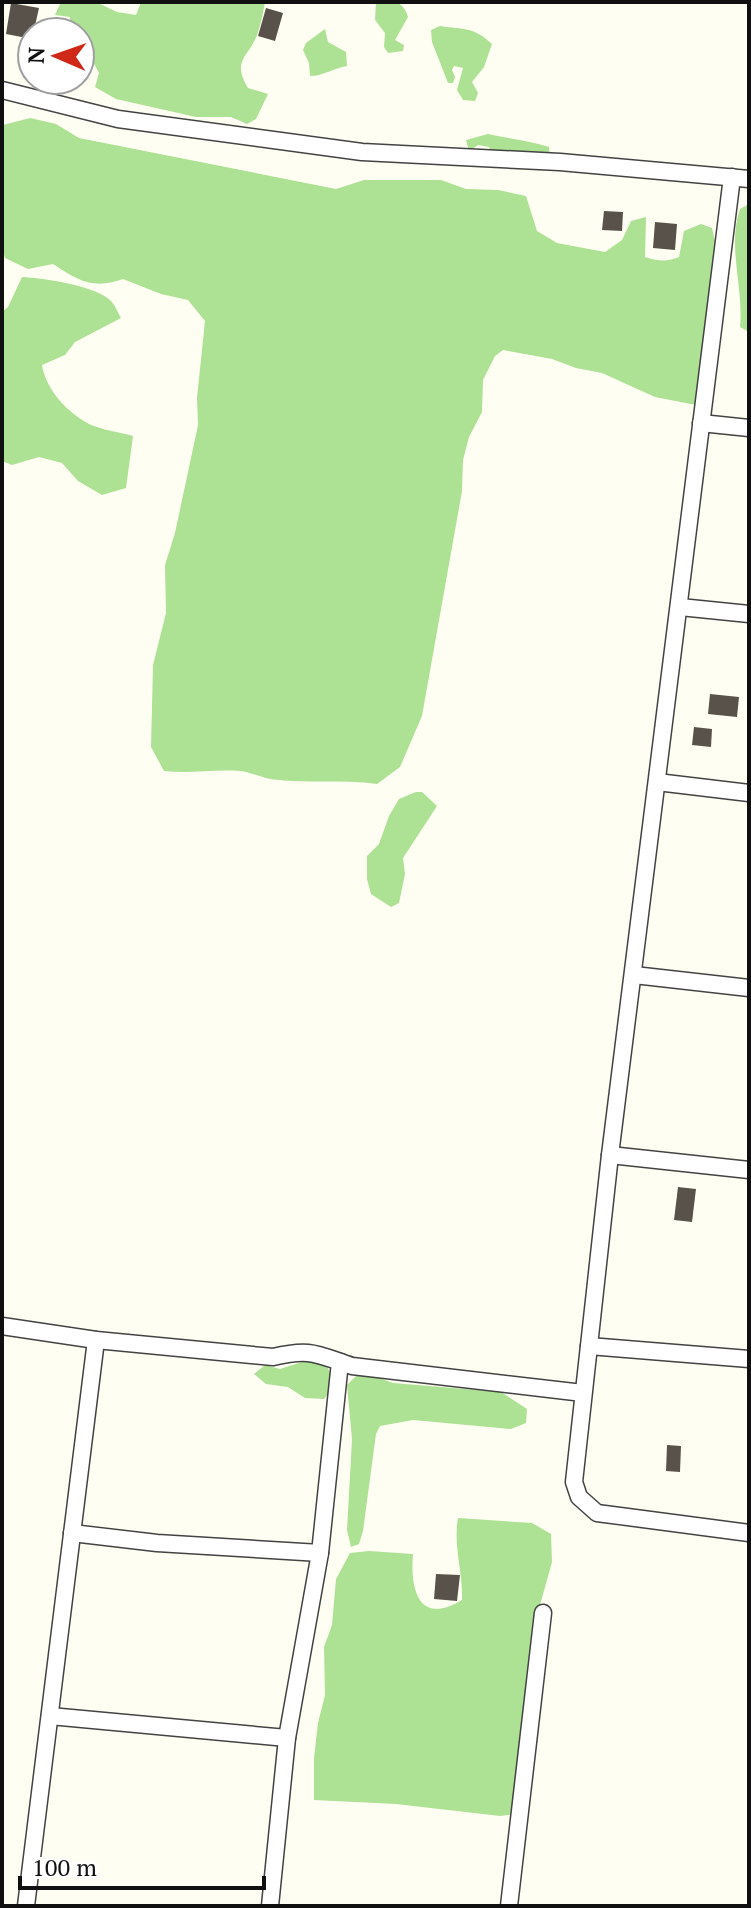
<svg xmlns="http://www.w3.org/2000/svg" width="751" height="1908" viewBox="0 0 751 1908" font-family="'PT Serif',serif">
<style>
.forest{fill:#ade194}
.building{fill:#59524b}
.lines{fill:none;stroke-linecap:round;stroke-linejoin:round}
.street-casing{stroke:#434343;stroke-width:19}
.street{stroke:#fff;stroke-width:16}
</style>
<rect width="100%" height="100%" fill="#fffef2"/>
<g class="forest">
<path d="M141 2H265C263 13 261 24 257 35 249 57 231 60 248 88L268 94 256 119 247 124 231 117H196L116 99 95 87 99 73 93 62 80 58V32H71L70 17 55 15 60 4H100L117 12 136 15Z"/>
<path d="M376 2C395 2 403 0 408 17L395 40 404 45 403 51 388 53 384 47 385 33 375 20Z"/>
<path d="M440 26C464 30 473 26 492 44L484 67 472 82 478 93 475 101 463 100 457 90 463 68 454 66 452 70 455 77 453 83H448L432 42 431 30Z"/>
<path d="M325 29 328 42 346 52 347 66C334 68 323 76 310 76L309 63 303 50 306 43Z"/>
<path d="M30 118 56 124 79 138 336 189 364 180H441L466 189 498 190 526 196 537 231 557 243 605 252 622 240 631 221 646 217 645 257C657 261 668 262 679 257L684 231 701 224 712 228 718 255 696 405 655 397 602 373 576 368 552 359 503 350 495 356 483 380 482 412 469 437 463 460 462 491 422 716 400 767 377 784C342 779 306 784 270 779 260 777 250 772 240 771 214 769 190 774 164 771L151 747 153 665 166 613 165 565 175 533 198 425 197 398 205 321 188 300 161 294 123 279C93 290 77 280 53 264L28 269 5 258 2 248 3 125Z"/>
<path d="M488 134C509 139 528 140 549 147L550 159 494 158 489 147 478 145 469 151 466 140Z"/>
<path d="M749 204V332L740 327C744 289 727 246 740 209Z"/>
<path d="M22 277C43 278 97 286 111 301 115 305 118 313 121 318L75 342 65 355 42 365C46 390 67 412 89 424 102 430 119 432 133 436L126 488 102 495 78 481 62 463 39 457 12 465 2 461V312L8 307Z"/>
<polygon points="416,792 422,792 437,806 403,858 405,874 399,903 391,907 371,894 367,879 367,856 379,844 389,816 399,799"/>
<polygon points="305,1361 325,1363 336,1384 324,1399 305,1398 288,1387 266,1384 254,1374 265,1365 280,1369"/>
<polygon points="357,1375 374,1376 393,1383 501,1392 527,1409 526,1423 511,1429 413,1420 380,1426 376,1434 363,1531 359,1544 351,1547 347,1530 352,1439 347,1385"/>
<path d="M458 1518 532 1523 551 1534 552 1562 535 1623 517 1814 500 1816 396 1804 314 1800V1758L318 1723 325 1695 324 1647 332 1625 336 1579 350 1553 369 1551 413 1554C410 1590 419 1626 462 1600 463 1572 453 1546 458 1518Z"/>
</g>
<g class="building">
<polygon points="11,3 39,8 32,39 6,34"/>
<polygon points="266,8 283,13 275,41 258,36"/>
<polygon points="604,211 623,212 622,231 602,230"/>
<polygon points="655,222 677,224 675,250 653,248"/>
<polygon points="710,694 739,697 737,717 708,714"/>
<polygon points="694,727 712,729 711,747 692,745"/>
<polygon points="678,1187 696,1189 692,1222 674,1220"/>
<polygon points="667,1445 681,1446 680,1472 666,1471"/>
<polygon points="436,1574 460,1575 457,1601 434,1599"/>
</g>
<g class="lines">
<defs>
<g id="street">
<polyline points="2,90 118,119 362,152 560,162 749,179"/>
<polyline points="732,177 610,1155 574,1482 579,1497 597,1513 749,1533"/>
<polyline points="701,423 749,428"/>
<polyline points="680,607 749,614"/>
<polyline points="657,782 749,793"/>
<polyline points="634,975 749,988"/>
<polyline points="610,1155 749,1170"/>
<path d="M2 1326 96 1340 273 1357C311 1348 316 1354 352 1366L583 1393"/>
<polyline points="589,1346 749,1359"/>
<polyline points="72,1533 157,1543 320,1553"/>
<polyline points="50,1716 287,1738"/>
<polyline points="26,1906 96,1340"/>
<polyline points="270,1906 287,1738 320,1553 340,1362"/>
<polyline points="509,1906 543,1613"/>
</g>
</defs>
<use href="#street" class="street-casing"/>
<use href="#street" class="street"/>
</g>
<rect width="751" height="1908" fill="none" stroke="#101010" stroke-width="8"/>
<g transform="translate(56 56) rotate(272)"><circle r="38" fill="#ffffff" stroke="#9f9f9f" stroke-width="2"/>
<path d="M0-6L14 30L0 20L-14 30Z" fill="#cf2718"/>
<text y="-12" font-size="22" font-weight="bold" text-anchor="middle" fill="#101010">N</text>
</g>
<path d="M20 1876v12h244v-12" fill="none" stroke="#101010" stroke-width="4"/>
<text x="32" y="1876" font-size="24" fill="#101010" stroke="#ffffff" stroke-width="6" paint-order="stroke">100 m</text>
</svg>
